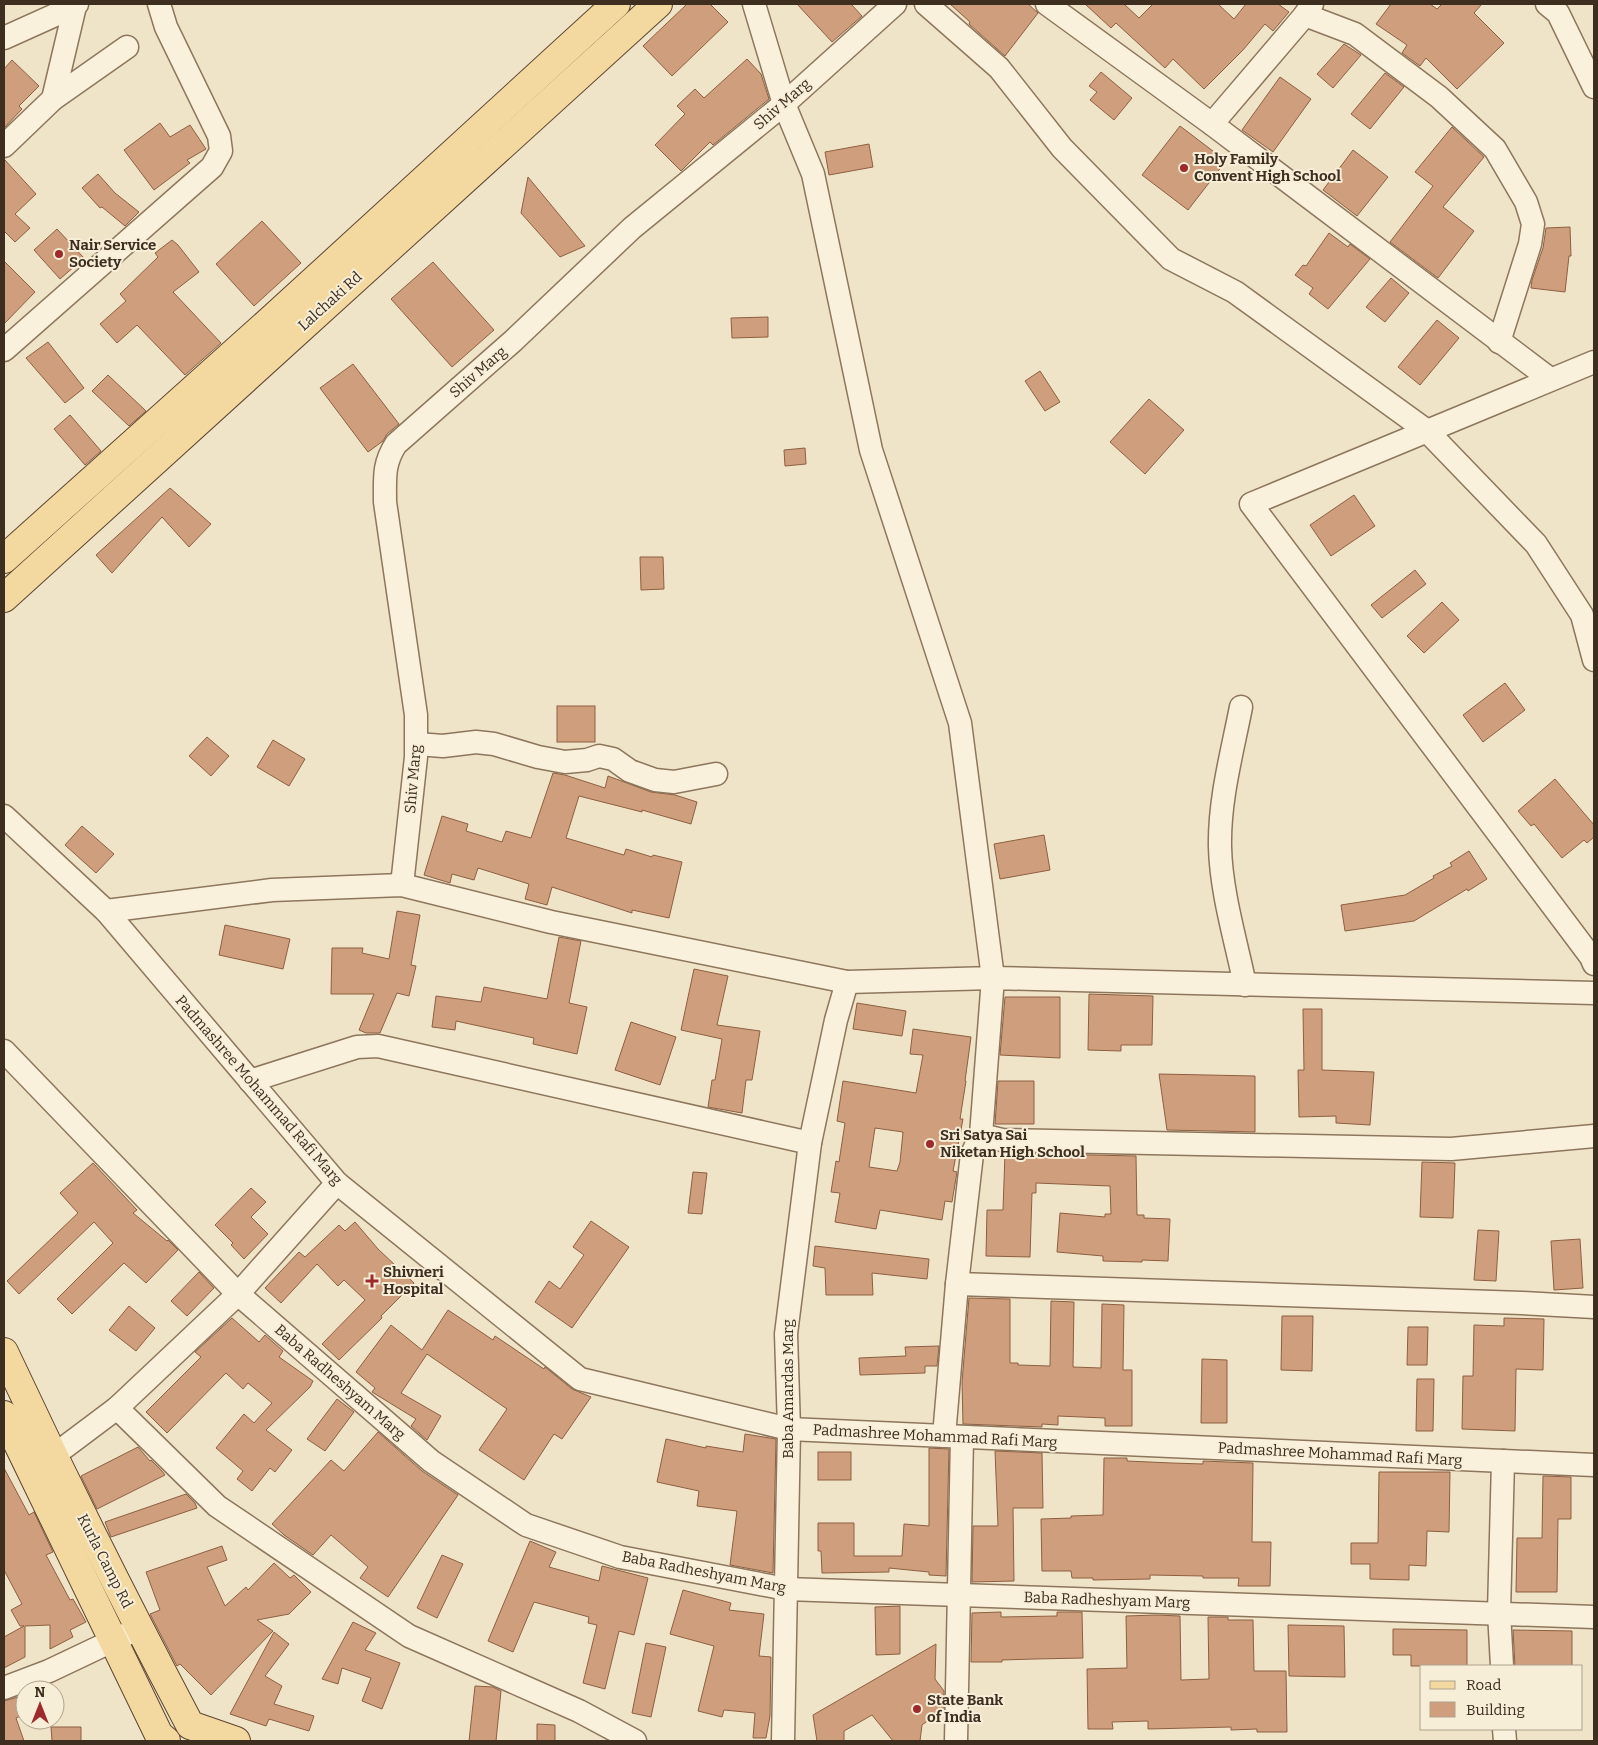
<svg xmlns="http://www.w3.org/2000/svg" width="1598" height="1745" viewBox="0 0 1598 1745" font-family="Bitter,serif">
<style>
.building{fill:#cf9f7d;stroke:#8d5f41;fill-rule:evenodd}
.lines{fill:none;stroke-linecap:round;stroke-linejoin:round}
.minor-casing{stroke:#8d765c;stroke-width:25}
.major-casing{stroke:#5b4430;stroke-width:30}
.minor{stroke:#faf1dc;stroke-width:22}
.major{stroke:#f3d9a0;stroke-width:28}
.poi-dot{fill:#9e2a2b;stroke:#f7eed8;stroke-width:2}
.labels{text-anchor:middle;dominant-baseline:central;stroke-width:4;stroke-linejoin:round;paint-order:stroke}
.street-label{font-size:15px;fill:#3d2e20;stroke:#f7eed8}
.poi-label{font-size:15px;font-weight:bold;fill:#3d2e20;stroke:#f7eed8;text-anchor:start}
</style>
<rect width="100%" height="100%" fill="#f0e4c8"/>
<g class="building">
<polygon points="687,4 710,4 728,22 672,76 643,46"/>
<polygon points="797,4 851,4 862,16 832,42"/>
<polygon points="950,4 1028,4 1038,13 1005,56 969,24 970,22"/>
<polygon points="1085,4 1124,4 1139,18 1153,4 1218,4 1234,19 1246,4 1278,4 1289,12 1273,31 1265,24 1243,50 1204,89 1173,59 1165,68 1116,23 1111,28"/>
<polygon points="1391,4 1430,4 1437,9 1442,4 1482,4 1474,13 1504,43 1457,89 1426,58 1420,66 1402,53 1407,45 1376,24"/>
<polygon points="1344,44 1361,55 1333,88 1317,74"/>
<polygon points="747,59 761,74 769,99 713,145 710,142 681,171 655,145 685,114 677,106 695,89 704,98"/>
<polygon points="12,60 39,86 19,106 22,109 4,128 4,69"/>
<polygon points="1101,72 1132,98 1114,120 1090,100 1097,92 1089,86"/>
<polygon points="1385,73 1404,87 1370,129 1351,114"/>
<polygon points="1280,77 1311,99 1273,152 1242,130"/>
<polygon points="160,123 170,137 190,125 206,149 187,160 190,163 154,190 124,150"/>
<polygon points="1180,126 1226,161 1188,210 1142,175"/>
<polygon points="1452,127 1484,157 1443,207 1474,231 1438,278 1390,242 1433,186 1415,172"/>
<polygon points="869,144 873,167 829,175 825,152"/>
<polygon points="1353,150 1388,177 1357,216 1323,190"/>
<polygon points="4,159 36,194 15,214 30,228 15,242 4,231"/>
<polygon points="98,174 115,193 139,212 125,226 102,207 100,208 82,188"/>
<polygon points="528,177 585,246 560,257 521,213"/>
<polygon points="262,221 301,263 254,306 216,264"/>
<polygon points="1570,227 1571,256 1569,256 1565,292 1531,288 1532,280 1543,248 1546,228"/>
<polygon points="57,229 84,258 60,279 34,250"/>
<polygon points="1329,233 1348,247 1350,244 1370,259 1328,309 1309,294 1313,288 1295,275 1303,265 1306,266"/>
<polygon points="172,240 178,245 199,272 173,292 221,343 185,375 137,325 117,343 100,324 126,301 120,294 158,257 155,253"/>
<polygon points="4,261 35,292 4,324"/>
<polygon points="433,262 494,330 452,367 391,299"/>
<polygon points="1391,278 1409,293 1385,322 1366,307"/>
<polygon points="768,317 768,337 732,338 731,318"/>
<polygon points="1437,320 1459,338 1420,385 1398,367"/>
<polygon points="48,342 84,388 65,403 26,358"/>
<polygon points="353,364 399,424 387,434 383,441 368,452 320,388"/>
<polygon points="1040,371 1060,402 1045,411 1025,381"/>
<polygon points="108,375 146,411 129,426 92,391"/>
<polygon points="1149,399 1184,430 1145,474 1110,442"/>
<polygon points="70,415 101,451 85,465 54,429"/>
<polygon points="805,448 806,464 785,466 784,450"/>
<polygon points="170,488 211,524 189,547 162,517 112,573 96,555"/>
<polygon points="1354,495 1375,526 1331,556 1310,525"/>
<polygon points="640,557 663,557 664,589 641,590"/>
<polygon points="1415,570 1426,584 1382,618 1371,605"/>
<polygon points="1442,602 1459,620 1424,653 1407,636"/>
<polygon points="1505,683 1525,710 1483,742 1463,715"/>
<rect x="557" y="706" width="38" height="36"/>
<polygon points="207,737 229,756 211,776 189,756"/>
<polygon points="273,740 305,759 289,786 257,767"/>
<polygon points="553,773 565,775 605,788 608,776 651,792 675,795 697,802 691,824 642,810 642,812 579,796 566,838 624,855 626,849 652,857 653,855 682,862 669,918 632,910 632,913 552,887 547,905 525,899 529,884 478,868 474,880 452,874 450,883 424,875 442,816 468,824 466,831 502,842 506,831 531,838"/>
<polygon points="1555,779 1594,825 1594,837 1587,843 1584,840 1562,858 1534,824 1531,826 1518,811"/>
<polygon points="82,826 114,854 96,873 65,845"/>
<polygon points="1044,835 1050,870 1000,879 994,844"/>
<polygon points="1469,851 1487,879 1468,891 1467,889 1414,921 1345,931 1341,905 1405,895 1434,878 1433,876 1452,866 1450,863"/>
<polygon points="397,911 420,915 411,965 416,966 409,996 397,993 380,1033 366,1033 359,1030 374,994 331,994 332,948 363,948 362,953 389,959"/>
<polygon points="225,925 290,939 283,969 219,955"/>
<polygon points="559,937 581,941 569,1003 587,1007 577,1054 533,1044 534,1038 456,1021 455,1030 432,1027 436,996 481,1002 484,987 547,999"/>
<polygon points="694,969 728,976 717,1025 760,1031 752,1080 746,1080 742,1113 708,1107 712,1080 715,1080 722,1039 681,1030"/>
<polygon points="1089,994 1153,996 1152,1045 1121,1045 1121,1051 1088,1050"/>
<polygon points="1005,997 1060,997 1060,1058 1000,1055"/>
<polygon points="857,1003 906,1011 902,1036 853,1029"/>
<polygon points="1303,1009 1322,1009 1322,1070 1374,1072 1370,1125 1336,1123 1336,1116 1299,1117 1298,1070 1304,1070"/>
<polygon points="631,1022 676,1037 660,1085 615,1070"/>
<path d="M913 1029 971 1037 965 1081H966L960 1119H963L953 1171 957 1172 952 1202 945 1201 942 1220 880 1210 876 1229 835 1222 840 1193 831 1192 836 1161 839 1162 845 1123 837 1121 843 1081 916 1093 923 1055 910 1054ZM875 1128 903 1132 900 1162 897 1171 869 1167Z"/>
<polygon points="1159,1074 1255,1076 1255,1132 1167,1130"/>
<polygon points="998,1081 1034,1081 1034,1124 995,1124"/>
<polygon points="1005,1153 1136,1156 1137,1215 1144,1215 1144,1218 1170,1219 1168,1261 1142,1260 1142,1262 1103,1261 1103,1256 1057,1252 1060,1213 1105,1217 1105,1214 1111,1214 1110,1186 1036,1183 1036,1193 1032,1193 1030,1257 986,1256 987,1210 1003,1210"/>
<polygon points="1422,1162 1455,1163 1453,1218 1420,1217"/>
<polygon points="93,1163 137,1210 133,1213 167,1241 168,1240 178,1250 146,1283 124,1263 72,1314 57,1299 113,1243 94,1222 19,1294 7,1281 78,1213 60,1193"/>
<polygon points="693,1172 707,1173 702,1214 688,1213"/>
<polygon points="251,1188 266,1202 251,1217 268,1234 244,1259 231,1245 233,1243 215,1225"/>
<polygon points="591,1221 629,1247 572,1328 535,1302 549,1281 560,1289 584,1255 573,1247"/>
<polygon points="355,1222 378,1249 414,1283 381,1316 382,1318 339,1360 322,1344 365,1300 344,1280 338,1286 317,1264 281,1303 265,1288 299,1252 305,1257 339,1225 345,1231"/>
<polygon points="1478,1230 1499,1231 1496,1281 1474,1280"/>
<polygon points="1580,1239 1583,1288 1554,1290 1551,1241"/>
<polygon points="815,1246 929,1259 927,1279 872,1273 873,1295 826,1295 825,1268 813,1266"/>
<polygon points="199,1272 214,1288 187,1316 171,1301"/>
<polygon points="969,1298 1010,1299 1010,1363 1018,1363 1018,1365 1050,1366 1051,1301 1074,1302 1073,1367 1101,1368 1102,1304 1124,1305 1123,1370 1132,1370 1132,1426 1105,1426 1105,1418 1058,1416 1058,1425 1042,1424 1042,1427 963,1424 962,1382"/>
<polygon points="129,1306 155,1328 136,1351 109,1330"/>
<polygon points="448,1310 493,1340 495,1336 544,1369 545,1367 572,1389 591,1397 562,1439 554,1434 524,1480 479,1450 507,1409 427,1354 401,1393 441,1416 427,1440 411,1426 416,1419 372,1392 375,1388 356,1372 391,1325 422,1350"/>
<polygon points="1282,1316 1313,1316 1312,1371 1281,1370"/>
<polygon points="232,1318 259,1342 265,1335 283,1351 279,1357 313,1381 310,1387 266,1430 292,1450 275,1472 270,1468 252,1491 237,1479 243,1471 216,1448 244,1414 254,1423 272,1403 248,1383 243,1389 226,1373 167,1433 146,1412 201,1357 195,1352"/>
<polygon points="1504,1318 1544,1319 1543,1370 1516,1369 1515,1431 1462,1429 1463,1376 1473,1376 1474,1325 1504,1326"/>
<polygon points="1408,1327 1428,1327 1427,1365 1407,1365"/>
<polygon points="939,1346 937,1366 925,1366 925,1373 860,1375 859,1358 906,1356 905,1347"/>
<polygon points="1202,1359 1227,1360 1227,1423 1201,1423"/>
<polygon points="1417,1379 1434,1379 1433,1431 1416,1431"/>
<polygon points="337,1399 354,1412 325,1451 307,1439"/>
<polygon points="378,1432 422,1471 458,1495 388,1597 360,1578 368,1567 331,1535 313,1555 284,1535 272,1524 331,1460 344,1471"/>
<polygon points="745,1434 776,1439 773,1573 730,1565 737,1511 697,1506 699,1491 657,1482 666,1439 706,1448 706,1446 743,1452"/>
<polygon points="138,1447 150,1461 151,1460 162,1471 165,1475 97,1509 81,1476"/>
<polygon points="929,1448 949,1449 946,1576 929,1575 929,1572 889,1568 889,1572 822,1573 821,1551 818,1551 818,1523 854,1523 854,1556 902,1556 904,1524 929,1526"/>
<polygon points="995,1451 1042,1453 1043,1508 1013,1508 1014,1581 972,1582 973,1526 998,1526"/>
<rect x="818" y="1452" width="33" height="28"/>
<polygon points="1104,1458 1127,1458 1127,1461 1172,1463 1203,1464 1203,1461 1253,1463 1252,1542 1271,1542 1270,1586 1238,1586 1239,1578 1203,1578 1203,1576 1150,1575 1150,1579 1093,1580 1093,1578 1072,1578 1071,1571 1042,1571 1041,1519 1071,1518 1071,1516 1103,1515"/>
<polygon points="4,1468 29,1515 34,1512 53,1552 46,1555 70,1600 73,1599 86,1622 70,1630 73,1637 50,1649 50,1625 25,1626 25,1657 4,1668 4,1637 24,1626 20,1626 11,1610 22,1604 4,1570"/>
<polygon points="1379,1472 1450,1472 1449,1532 1427,1531 1426,1566 1409,1565 1409,1580 1370,1579 1370,1564 1351,1564 1351,1543 1378,1543"/>
<polygon points="1543,1476 1571,1477 1571,1519 1558,1519 1557,1592 1516,1592 1517,1538 1542,1538"/>
<polygon points="186,1494 195,1503 197,1508 111,1537 105,1522"/>
<polygon points="530,1541 556,1552 549,1567 599,1581 602,1566 648,1578 634,1635 619,1631 605,1689 583,1683 597,1625 588,1623 589,1617 534,1602 513,1652 488,1641"/>
<polygon points="222,1546 227,1560 207,1567 225,1606 246,1587 248,1590 274,1563 290,1578 294,1575 311,1592 289,1614 257,1620 273,1631 211,1695 180,1664 177,1666 150,1614 160,1610 146,1572"/>
<polygon points="442,1555 463,1564 437,1618 417,1608"/>
<polygon points="683,1590 731,1603 729,1610 764,1614 759,1656 771,1657 770,1716 766,1738 753,1738 755,1713 724,1710 722,1717 698,1711 714,1646 670,1634"/>
<polygon points="900,1606 900,1654 876,1655 875,1607"/>
<polygon points="1001,1612 1001,1617 1057,1616 1057,1612 1082,1612 1083,1658 1035,1659 1002,1660 1002,1662 971,1662 972,1613"/>
<polygon points="1156,1615 1180,1616 1181,1680 1209,1679 1208,1617 1228,1617 1228,1620 1253,1620 1254,1671 1286,1671 1287,1732 1257,1732 1257,1729 1231,1730 1231,1727 1148,1729 1148,1721 1112,1722 1113,1729 1088,1729 1087,1669 1127,1668 1126,1616"/>
<polygon points="353,1622 376,1633 365,1650 400,1663 382,1709 362,1701 371,1678 342,1668 338,1684 322,1679"/>
<polygon points="1288,1625 1344,1626 1345,1677 1289,1676"/>
<polygon points="1393,1629 1467,1630 1467,1666 1411,1666 1411,1655 1393,1655"/>
<polygon points="1513,1630 1572,1631 1572,1666 1515,1666"/>
<polygon points="274,1632 289,1644 265,1676 282,1686 274,1704 314,1716 309,1731 269,1719 266,1726 230,1714"/>
<polygon points="646,1643 666,1647 651,1717 632,1713"/>
<polygon points="936,1644 935,1679 944,1691 944,1709 922,1725 920,1741 893,1741 872,1715 844,1731 844,1741 817,1741 813,1715"/>
<polygon points="475,1686 493,1687 501,1691 496,1741 469,1741"/>
<polygon points="25,1695 25,1714 16,1718 24,1741 4,1741 4,1701"/>
<polygon points="537,1724 555,1725 555,1741 537,1741"/>
<polygon points="51,1727 81,1727 81,1741 52,1741"/>
</g>
<g class="lines">
<defs>
<g id="minor">
<polyline points="926,4 999,68 1062,148 1171,259 1235,292 1427,431 1536,544 1582,615 1594,660"/>
<polyline points="1047,4 1212,124 1550,379"/>
<polyline points="1312,4 1305,15 1355,34 1439,97 1495,149 1526,202 1533,224 1530,244 1499,342"/>
<polyline points="1547,4 1558,13 1594,87"/>
<polyline points="4,38 75,6"/>
<polyline points="53,99 127,47"/>
<polyline points="1212,124 1305,15"/>
<polyline points="4,146 53,99 75,6 77,4"/>
<polyline points="4,350 212,167 221,151 219,136 166,27 159,4"/>
<polyline points="1594,362 1251,504 1591,957 1594,964"/>
<path d="M1241 707C1232 753 1219 800 1220 847 1221 892 1236 941 1245 985"/>
<polyline points="417,744 443,746 476,742 494,744 538,757 565,762 587,760 599,756 613,759 630,771 655,780 674,782 716,774"/>
<polyline points="4,816 106,911 337,1183 580,1379 789,1429 1594,1465"/>
<path d="M402 885 416 757V715L385 502C385 478 383 464 396 444L513 341 632 228 784 104 895 4"/>
<polyline points="106,911 272,890 402,885 551,922 847,982 993,978 960,723 871,450 813,174 784,104 754,4"/>
<polyline points="4,1051 238,1294 431,1461 526,1525 620,1557 786,1589 1594,1617"/>
<polyline points="250,1081 357,1047 378,1046 810,1143"/>
<polyline points="981,1135 1002,1140 1451,1149 1594,1136"/>
<polyline points="957,1284 1522,1303 1594,1307"/>
<polyline points="117,1408 217,1506 409,1636 579,1711 635,1741"/>
<polyline points="944,1436 957,1284 972,1154 981,1135 993,978 1594,993"/>
<polyline points="53,1456 117,1408 238,1294 337,1183"/>
<polyline points="1502,1666 1499,1612 1503,1461"/>
<polyline points="4,1688 49,1671 129,1633"/>
<polyline points="1504,1729 1505,1741"/>
<polyline points="783,1741 789,1429 786,1334 810,1143 836,1020 847,982"/>
<polyline points="956,1741 962,1437"/>
</g>
<g id="major">
<polyline points="4,559 274,317 616,4"/>
<polyline points="4,598 658,4"/>
<path d="M4 1352C63 1478 125 1602 190 1725L236 1741"/>
<polyline points="4,1415 159,1735 166,1741"/>
</g>
</defs>
<use href="#minor" class="minor-casing"/>
<use href="#major" class="major-casing"/>
<use href="#minor" class="minor"/>
<use href="#major" class="major"/>
</g>
<g class="poi-dot">
<circle cx="1184" cy="168" r="5"/>
<circle cx="59" cy="254" r="5"/>
<circle cx="930" cy="1144" r="5"/>
<path d="M369.5 1273.5h5v5h5v5h-5v5h-5v-5h-5v-5h5z"/>
<circle cx="917" cy="1709" r="5"/>
</g>
<g class="labels">
<g class="street-label">
<text transform="translate(782 104) rotate(-41)">Shiv Marg</text>
<text transform="translate(330 301) rotate(-42)">Lalchaki Rd</text>
<text transform="translate(478 372) rotate(-41)">Shiv Marg</text>
<text transform="translate(413 779) rotate(-85)">Shiv Marg</text>
<text transform="translate(259 1090) rotate(49)">Padmashree Mohammad Rafi Marg</text>
<text transform="translate(340 1382) rotate(41)">Baba Radheshyam Marg</text>
<text transform="translate(788 1389) rotate(-90)">Baba Amardas Marg</text>
<text transform="translate(935 1436) rotate(3)">Padmashree Mohammad Rafi Marg</text>
<text transform="translate(1340 1454) rotate(3)">Padmashree Mohammad Rafi Marg</text>
<text transform="translate(105 1561) rotate(63)">Kurla Camp Rd</text>
<text transform="translate(704 1572) rotate(11)">Baba Radheshyam Marg</text>
<text transform="translate(1107 1600) rotate(2)">Baba Radheshyam Marg</text>
</g>
<g class="poi-label">
<text x="1194" y="159">Holy Family<tspan x="1194" dy="17">Convent High School</tspan></text>
<text x="69" y="245">Nair Service<tspan x="69" dy="17">Society</tspan></text>
<text x="940" y="1135">Sri Satya Sai<tspan x="940" dy="17">Niketan High School</tspan></text>
<text x="383" y="1272">Shivneri<tspan x="383" dy="17">Hospital</tspan></text>
<text x="927" y="1700">State Bank<tspan x="927" dy="17">of India</tspan></text>
</g>
</g>
<rect width="1598" height="1745" fill="none" stroke="#3d2e20" stroke-width="10"/>
<rect x="1420" y="1665" width="162" height="65" fill="#f7eed8" stroke="#ada18e"/>
<rect x="1430" y="1681" width="25" height="8" fill="#f3d9a0" stroke="#ada18e"/>
<text x="1466" y="1690" font-size="15" fill="#3d2e20">Road</text>
<rect x="1430" y="1702" width="25" height="15" fill="#cf9f7d" stroke="#ada18e"/>
<text x="1466" y="1715" font-size="15" fill="#3d2e20">Building</text>
<g transform="translate(40 1705)"><circle r="24" fill="#f7eed8" stroke="#ada18e"/>
<path d="M0-4L9 19L0 12L-9 19Z" fill="#9e2a2b"/>
<text y="-8" font-size="14" font-weight="bold" text-anchor="middle" fill="#3d2e20">N</text>
</g>
</svg>
